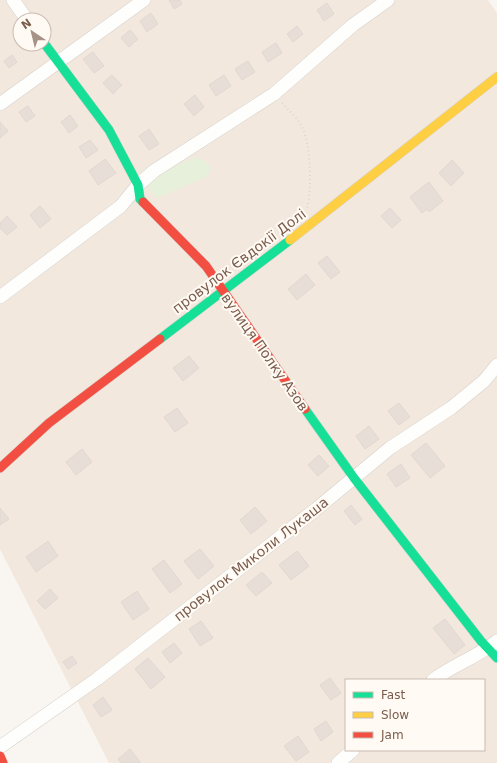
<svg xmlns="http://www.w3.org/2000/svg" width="497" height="763" viewBox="0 0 497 763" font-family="'DejaVu Sans',sans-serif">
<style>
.residential{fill:#f2e8de;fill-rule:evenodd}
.green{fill:#e7f0db}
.building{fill:#e6ded7;stroke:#e2d8d2}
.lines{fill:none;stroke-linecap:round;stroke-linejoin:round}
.street-casing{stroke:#d7d1cb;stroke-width:14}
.fast-casing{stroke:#d9d2cb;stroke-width:10}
.slow-casing{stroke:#d9d2cb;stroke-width:10}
.jam-casing{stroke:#d9d2cb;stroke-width:10}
.path{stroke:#dcd5d0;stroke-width:2;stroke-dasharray:1 3;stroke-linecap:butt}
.street{stroke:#fefefd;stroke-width:13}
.fast{stroke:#16e098;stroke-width:9}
.slow{stroke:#ffcf43;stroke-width:9}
.jam{stroke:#f24e42;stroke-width:9}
.labels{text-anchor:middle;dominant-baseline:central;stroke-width:4;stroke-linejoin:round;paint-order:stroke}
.street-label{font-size:14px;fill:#7a5c4d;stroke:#fffaf3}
</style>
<rect width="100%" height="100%" fill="#f9f5f0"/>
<path class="residential" d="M0 0H488L497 13V763H109L0 549ZM20 20H44V44H20ZM346 680H484V750H346Z"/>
<path class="green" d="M194 158C204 159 207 161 211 170L208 176 157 198 150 192 148 185 154 175 172 163 177 165Z"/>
<g class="building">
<polygon points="169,0 180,0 182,4 174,9"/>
<polygon points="327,3 334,14 324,21 317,10"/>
<polygon points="151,13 158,24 147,32 140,21"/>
<polygon points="297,26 303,34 293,42 287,34"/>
<polygon points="130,30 138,39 129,47 121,38"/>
<polygon points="276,43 282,53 268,62 262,52"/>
<polygon points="93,52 104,66 94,73 83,59"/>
<polygon points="12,55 17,62 9,68 4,61"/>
<polygon points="248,61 255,72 242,80 235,69"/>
<polygon points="112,75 122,85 113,94 103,83"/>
<polygon points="224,75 231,86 216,96 209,85"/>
<polygon points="195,95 204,107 194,116 184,104"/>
<polygon points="28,106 35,116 26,122 19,112"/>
<polygon points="70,115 78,126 69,133 61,122"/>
<polygon points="0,122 8,131 0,138"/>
<polygon points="149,129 159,144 149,150 139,136"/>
<polygon points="90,140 98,150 86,158 79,147"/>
<polygon points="105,159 116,173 98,185 89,171"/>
<polygon points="452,160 464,173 451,186 439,173"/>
<polygon points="429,182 443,201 429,212 427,209 422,213 410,197"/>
<polygon points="40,206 51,219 40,228 30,215"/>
<polygon points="390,208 401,220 392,228 381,216"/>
<polygon points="7,216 17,227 7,235 0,228 0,223"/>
<polygon points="327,256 340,272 331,279 318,263"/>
<polygon points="306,274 315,285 297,300 288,289"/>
<polygon points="189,356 199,368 183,381 173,368"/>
<polygon points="399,403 410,417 399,425 388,411"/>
<polygon points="177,408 188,423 175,432 164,417"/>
<polygon points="369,426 379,439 365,449 356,436"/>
<polygon points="426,443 445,466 430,478 411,455"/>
<polygon points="82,449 92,462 76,475 66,462"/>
<polygon points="319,455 329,466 318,476 308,465"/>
<polygon points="401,464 410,478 396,487 387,474"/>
<polygon points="351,505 362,519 355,525 344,511"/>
<polygon points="255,507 267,521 251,534 240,520"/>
<polygon points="0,508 9,519 0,525"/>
<polygon points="48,541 58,556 36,572 26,557"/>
<polygon points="200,549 214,566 198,579 184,561"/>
<polygon points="297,551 309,566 291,580 279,565"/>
<polygon points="164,560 182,584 170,593 152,569"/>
<polygon points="262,572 272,583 256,596 246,585"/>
<polygon points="50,589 58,598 45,609 37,601"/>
<polygon points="137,591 149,609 133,620 121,602"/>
<polygon points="445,619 465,645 454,654 433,628"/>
<polygon points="201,621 213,638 200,646 189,629"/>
<polygon points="174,643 182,653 170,663 162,652"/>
<polygon points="72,656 77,663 68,669 63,662"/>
<polygon points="148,658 165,677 151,689 135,669"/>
<polygon points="330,678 341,693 331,700 320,685"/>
<polygon points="103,697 112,710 101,717 93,705"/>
<polygon points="326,721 333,732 321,741 314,729"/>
<polygon points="298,736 309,752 296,761 284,746"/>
<polygon points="130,749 141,763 121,763 118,759"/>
</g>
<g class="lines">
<defs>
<g id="street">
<polyline points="13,0 27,20"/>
<polyline points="0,104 144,0"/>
<polyline points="0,297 121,206 138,185 154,171 274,94 353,25 388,0"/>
<path d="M433 680C453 665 477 657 497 641"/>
<polyline points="0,747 97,679 315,510 390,448 451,408 484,381 497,365"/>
<polyline points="338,763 353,750"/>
</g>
<g id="fast">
<polyline points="44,43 109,130 138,185 140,199 143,202"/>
<polyline points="160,339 290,240"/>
<polyline points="305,409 354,478 481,641 497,658"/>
</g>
<polyline id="slow" points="290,240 497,77"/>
<g id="jam">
<polyline points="143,202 206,266 305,409"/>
<polyline points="0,468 49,423 160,339"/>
<polyline points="0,756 3,763"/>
</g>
</defs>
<use href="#street" class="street-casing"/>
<use href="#fast" class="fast-casing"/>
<use href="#slow" class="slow-casing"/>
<use href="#jam" class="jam-casing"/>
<path class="path" d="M282 103C289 110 297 118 302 127 311 144 312 189 307 208"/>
<use href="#street" class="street"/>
<use href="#fast" class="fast"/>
<use href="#slow" class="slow"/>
<use href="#jam" class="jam"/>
</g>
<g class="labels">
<g class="street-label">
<text transform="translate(239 261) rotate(-37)">провулок Євдокії Долі</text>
<text transform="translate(265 352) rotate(55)">вулиця Полку Азов</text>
<text transform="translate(251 559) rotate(-38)">провулок Миколи Лукаша</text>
</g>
</g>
<rect x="345" y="679" width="140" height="72" fill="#fffaf3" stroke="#cabbb1"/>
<rect x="353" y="692" width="20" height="6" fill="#16e098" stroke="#cabbb1"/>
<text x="381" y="699" font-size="12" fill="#7a5c4d">Fast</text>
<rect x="353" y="712" width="20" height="6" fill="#ffcf43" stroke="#cabbb1"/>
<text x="381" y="719" font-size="12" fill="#7a5c4d">Slow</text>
<rect x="353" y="732" width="20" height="6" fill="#f24e42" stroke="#cabbb1"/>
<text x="381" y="739" font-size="12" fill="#7a5c4d">Jam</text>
<g transform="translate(32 32) rotate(325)"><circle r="19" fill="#fffaf3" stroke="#cabbb1"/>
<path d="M0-3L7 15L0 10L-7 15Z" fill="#a69286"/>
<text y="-6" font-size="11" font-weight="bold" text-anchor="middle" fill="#7a5c4d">N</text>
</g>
</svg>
